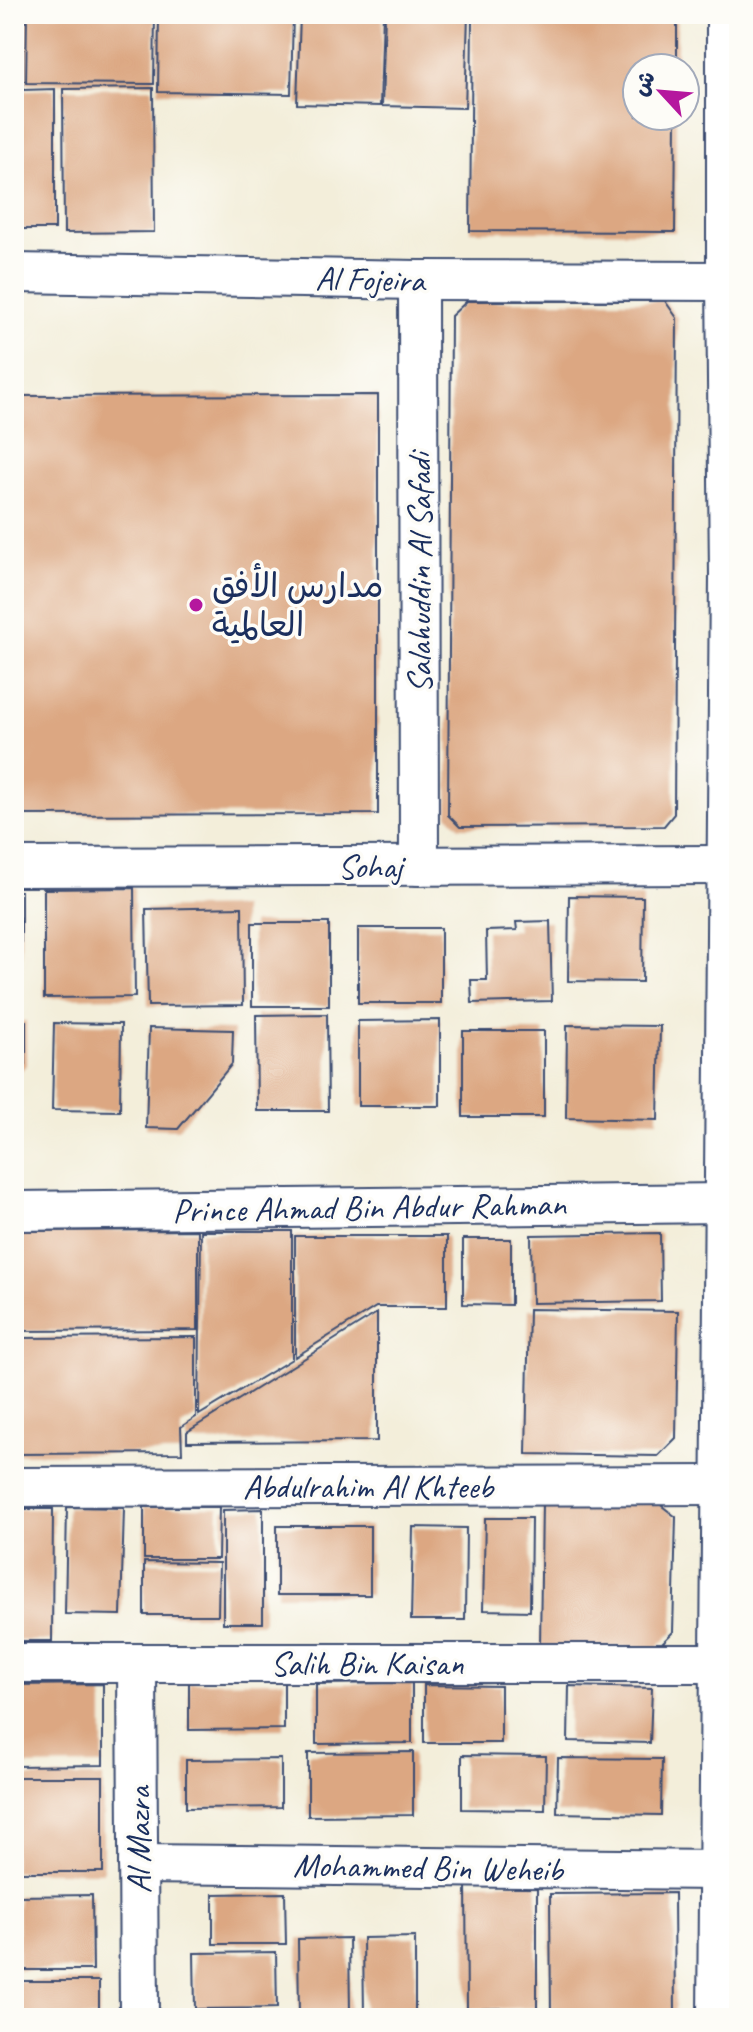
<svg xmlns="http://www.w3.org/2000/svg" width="753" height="2032" viewBox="0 0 753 2032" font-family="Caveat,'Playpen Sans Arabic',sans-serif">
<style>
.building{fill:#dca782}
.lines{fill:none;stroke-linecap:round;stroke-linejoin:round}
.minor-casing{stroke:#3b4c71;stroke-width:42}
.minor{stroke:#fff;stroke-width:38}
.poi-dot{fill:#b5179e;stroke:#fdfcf7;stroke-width:3}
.labels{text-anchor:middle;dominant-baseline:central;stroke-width:7;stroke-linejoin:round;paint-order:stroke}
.street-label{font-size:34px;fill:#1b2f5e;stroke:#fdfcf7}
.poi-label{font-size:34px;fill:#1b2f5e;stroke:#fdfcf7;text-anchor:start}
</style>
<rect width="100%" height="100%" fill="#fdfcf7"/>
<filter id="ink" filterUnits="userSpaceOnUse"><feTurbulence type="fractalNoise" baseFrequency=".0125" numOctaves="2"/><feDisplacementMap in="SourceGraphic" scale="16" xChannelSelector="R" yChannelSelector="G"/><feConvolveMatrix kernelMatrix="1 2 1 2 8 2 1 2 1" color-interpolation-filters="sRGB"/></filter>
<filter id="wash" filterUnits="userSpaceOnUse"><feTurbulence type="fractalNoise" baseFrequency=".006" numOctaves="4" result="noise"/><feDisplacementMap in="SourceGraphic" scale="32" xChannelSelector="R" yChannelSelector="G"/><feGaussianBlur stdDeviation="1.8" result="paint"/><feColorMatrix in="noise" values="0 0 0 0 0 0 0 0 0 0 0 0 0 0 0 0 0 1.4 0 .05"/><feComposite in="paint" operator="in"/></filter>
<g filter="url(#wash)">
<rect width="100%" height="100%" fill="#f3eeda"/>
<g id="blocks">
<g class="building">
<polygon points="14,14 23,14 23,90 55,89 55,229 14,229"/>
<polygon points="27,14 155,14 154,84 26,83"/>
<polygon points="159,14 293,14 291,94 158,92"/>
<polygon points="300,14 383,14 380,106 297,104"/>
<polygon points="385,14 468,14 465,108 382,106"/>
<polygon points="472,14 677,14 677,68 637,68 637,116 676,116 675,232 470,231"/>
<polygon points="153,88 154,232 64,233 63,89"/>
<polygon points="467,301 665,301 677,318 674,814 664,826 460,827 448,815 451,316"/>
<polygon points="378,395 378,814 14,815 14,396"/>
<polygon points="134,888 135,997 44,998 44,889"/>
<rect x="14" y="891" width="7" height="118"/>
<polygon points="569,896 643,897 642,982 568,981"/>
<polygon points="242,907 243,1005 148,1006 146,909"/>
<polygon points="550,921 552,1001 472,1003 471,980 487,980 486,931 517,930 516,922"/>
<rect x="252" y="923" width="77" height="83"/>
<rect x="358" y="928" width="83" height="75"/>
<polygon points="327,1014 328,1111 257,1111 256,1015"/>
<polygon points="440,1020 440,1106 358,1106 358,1021"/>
<polygon points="26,1021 26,1065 14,1079 14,1022"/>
<polygon points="54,1023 121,1024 120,1111 52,1110"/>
<polygon points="567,1025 660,1026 658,1120 566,1118"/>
<polygon points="149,1028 233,1030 232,1064 178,1129 146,1128"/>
<rect x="463" y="1031" width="81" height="86"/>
<polygon points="198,1230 198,1330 14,1331 14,1231"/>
<polygon points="201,1231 292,1231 292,1359 199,1415"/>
<polygon points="660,1233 661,1301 532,1303 531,1235"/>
<polygon points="295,1236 447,1236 447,1307 376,1307 295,1357"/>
<polygon points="463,1239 511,1239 511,1305 463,1304"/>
<polygon points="529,1309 678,1311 676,1438 658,1456 526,1454"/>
<polygon points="377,1313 377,1441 187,1442 187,1432"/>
<polygon points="196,1337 196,1417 181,1427 182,1453 14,1454 14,1338"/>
<polygon points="542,1502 658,1503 676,1517 673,1632 657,1648 540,1647"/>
<polygon points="67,1507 124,1508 121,1615 65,1614"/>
<polygon points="144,1507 219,1507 218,1559 144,1559"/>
<polygon points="14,1509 53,1509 52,1641 14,1641"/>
<polygon points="263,1509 263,1623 223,1623 223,1510"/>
<polygon points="485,1518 531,1518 530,1611 483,1610"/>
<rect x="277" y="1526" width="93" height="69"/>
<polygon points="413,1527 466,1528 465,1620 411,1620"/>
<polygon points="144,1562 219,1563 218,1615 144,1615"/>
<polygon points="284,1681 284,1729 189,1730 189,1682"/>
<polygon points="412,1683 412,1743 316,1744 316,1684"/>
<polygon points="103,1684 103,1765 14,1766 14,1685"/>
<polygon points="424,1685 501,1686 501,1743 424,1743"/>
<polygon points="569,1686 652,1688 650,1743 568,1741"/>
<polygon points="413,1752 413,1815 308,1816 308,1753"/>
<polygon points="462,1755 546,1756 545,1810 462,1809"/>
<polygon points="558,1758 662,1759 661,1815 557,1813"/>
<polygon points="281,1759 281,1807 186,1808 186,1760"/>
<rect x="14" y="1777" width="89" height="95"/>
<polygon points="537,1882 537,2008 467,2009 466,1883"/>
<polygon points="285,1893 286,1944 213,1944 213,1894"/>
<polygon points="674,1893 675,2018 551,2018 550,1894"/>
<polygon points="92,1895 93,1970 18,1970 18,1896"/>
<polygon points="415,1937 415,2013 364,2014 363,1938"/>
<polygon points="349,1938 350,2014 299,2015 298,1939"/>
<polygon points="276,1952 277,2008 195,2009 194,1953"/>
<rect x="14" y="1981" width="85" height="37"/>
</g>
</g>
</g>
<g filter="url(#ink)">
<use href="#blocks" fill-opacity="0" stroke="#3b4c71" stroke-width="2"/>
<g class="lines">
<defs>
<g id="minor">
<polyline points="14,273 418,280 726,281"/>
<polyline points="418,280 419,866"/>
<polyline points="14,867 726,865"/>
<polyline points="14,1211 724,1203"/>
<polyline points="14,1487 721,1485"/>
<polyline points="14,1663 719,1663"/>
<polyline points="137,1663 139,2018"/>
<polyline points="138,1864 718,1870"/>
<polyline points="717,2018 729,575 726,281 726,14"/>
</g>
</defs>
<use href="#minor" class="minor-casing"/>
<use href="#minor" class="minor"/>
</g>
</g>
<circle class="poi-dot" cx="196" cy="605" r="8"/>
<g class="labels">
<g class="street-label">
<text transform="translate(370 279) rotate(1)">Al Fojeira</text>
<text transform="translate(419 573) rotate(-90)">Salahuddin Al Safadi</text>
<text x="370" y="866">Sohaj</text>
<text transform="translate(369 1207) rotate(-1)">Prince Ahmad Bin Abdur Rahman</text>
<text x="368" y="1486">Abdulrahim Al Khteeb</text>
<text x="367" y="1663">Salih Bin Kaisan</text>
<text transform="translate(138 1840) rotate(-90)">Al Mazra</text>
<text transform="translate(428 1867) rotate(1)">Mohammed Bin Weheib</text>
</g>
<g class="poi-label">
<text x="212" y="585">مدارس الأفق<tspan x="212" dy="39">العالمية</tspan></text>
</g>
</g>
<rect width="753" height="2032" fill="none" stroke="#fdfcf7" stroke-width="48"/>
<g transform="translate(661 92) rotate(296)"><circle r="38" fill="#fdfcf7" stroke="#a3aaba" stroke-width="2"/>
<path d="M0-6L14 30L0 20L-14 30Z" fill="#b5179e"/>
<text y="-12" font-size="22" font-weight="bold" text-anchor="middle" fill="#1b2f5e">ش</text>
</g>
</svg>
